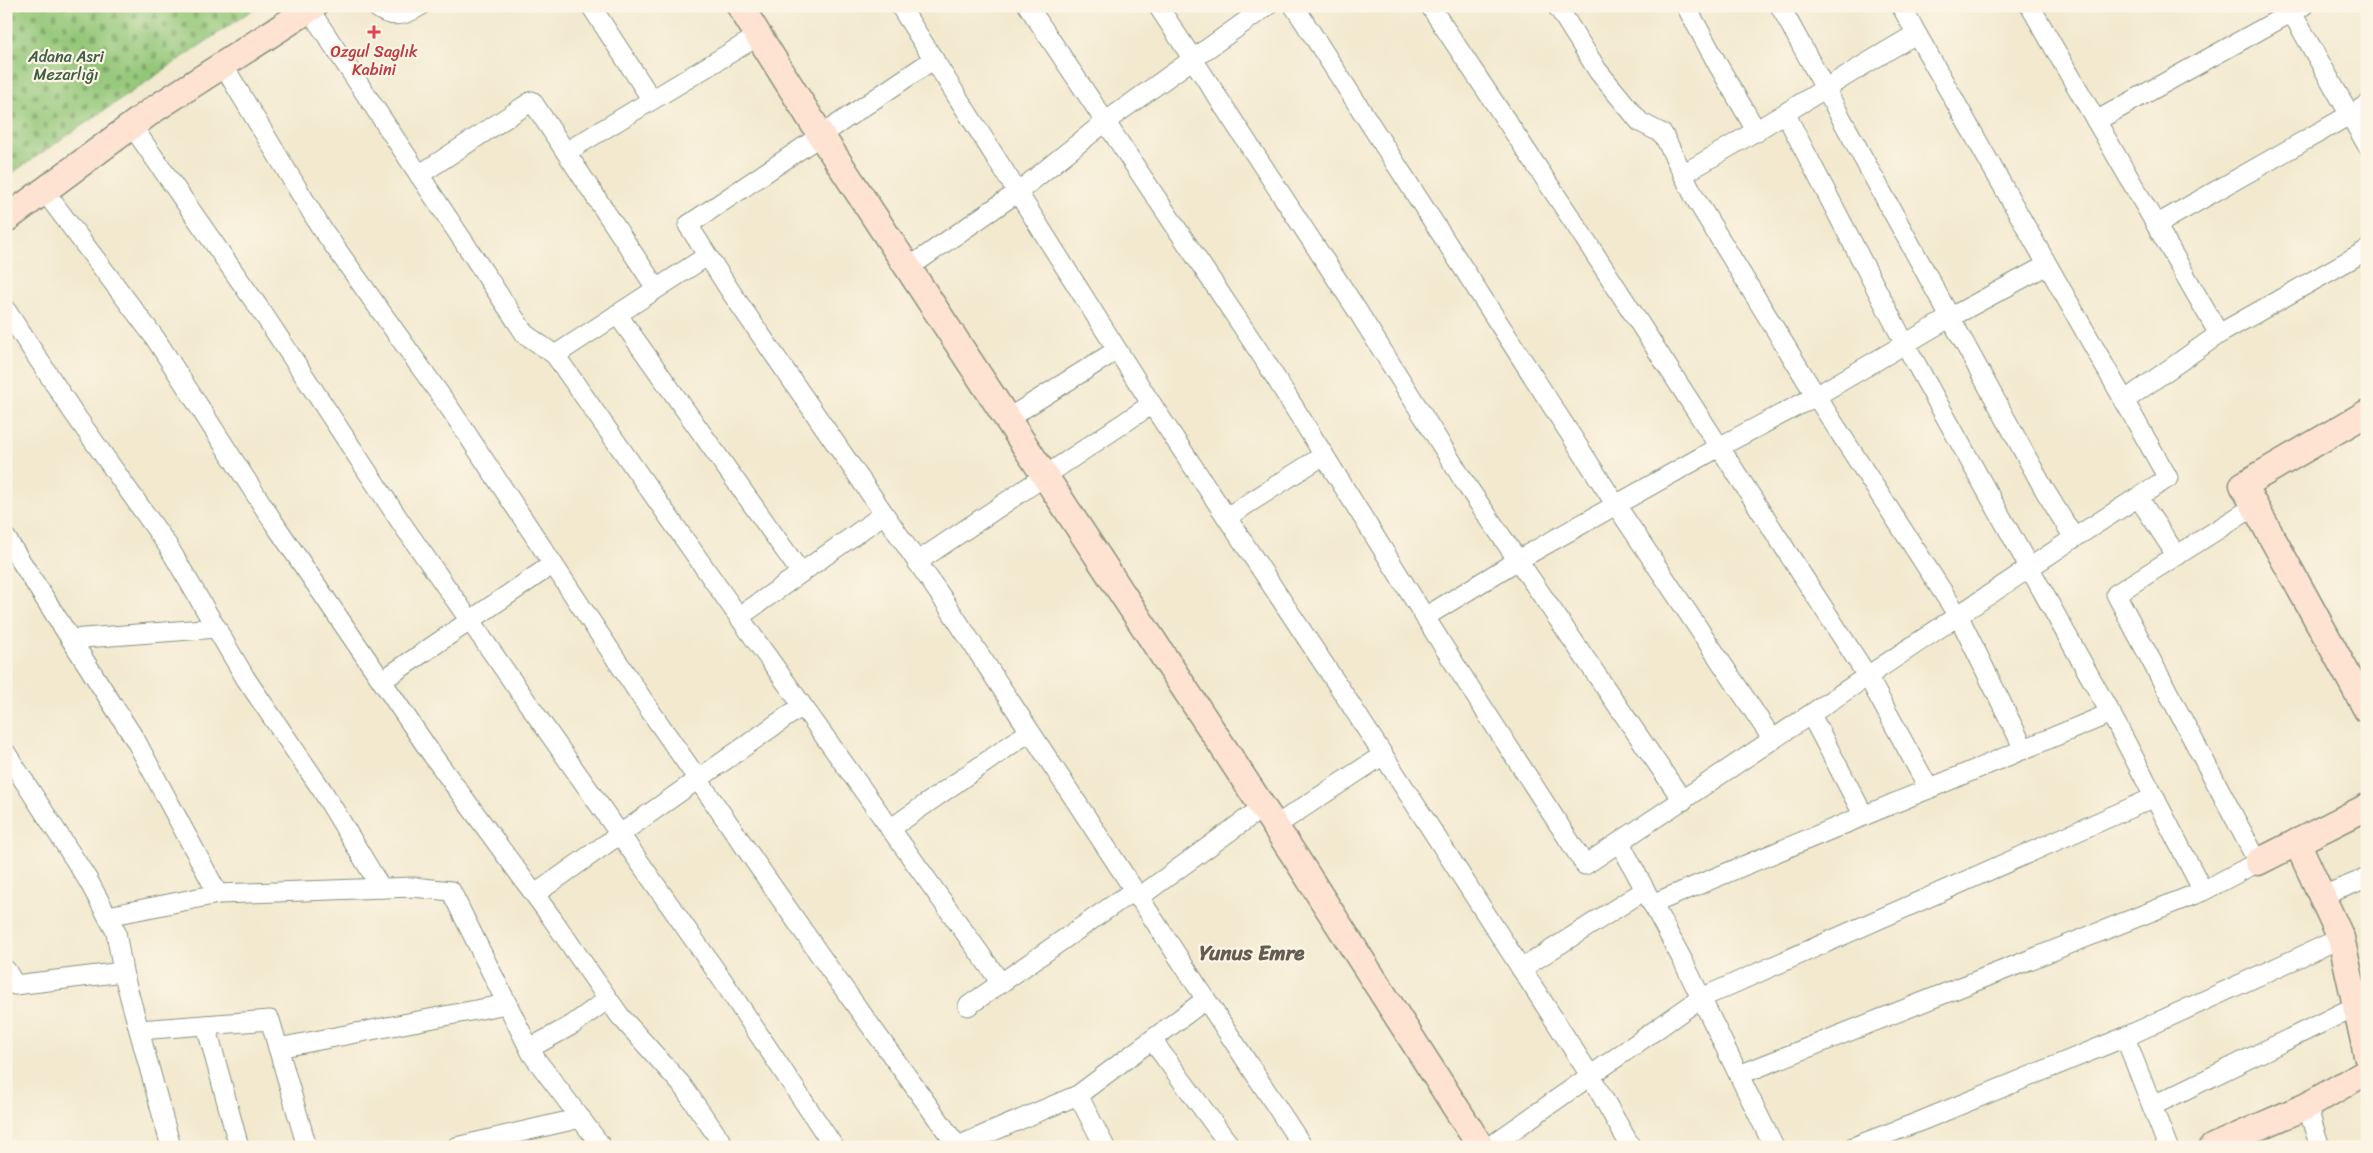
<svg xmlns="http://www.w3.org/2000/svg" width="2373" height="1153" viewBox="0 0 2373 1153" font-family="Sriracha,sans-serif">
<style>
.cemetery{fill:url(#cemetery-stones);stroke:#588256}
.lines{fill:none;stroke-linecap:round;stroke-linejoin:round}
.minor-casing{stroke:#889382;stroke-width:21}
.secondary-casing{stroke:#889382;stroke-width:29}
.minor{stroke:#fff;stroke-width:19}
.secondary{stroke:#fee3d2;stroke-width:26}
.health-dot{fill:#e0444e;stroke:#fcf5e5;stroke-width:2}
.labels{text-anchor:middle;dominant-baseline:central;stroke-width:4.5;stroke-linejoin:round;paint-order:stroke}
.health-label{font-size:16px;fill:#be3a42;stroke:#fcf5e5}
.park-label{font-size:16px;fill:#3c5f45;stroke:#fcf5e5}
.district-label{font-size:21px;font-weight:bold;fill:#625c51;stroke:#fcf5e5}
</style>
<defs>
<pattern id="cemetery-stones" width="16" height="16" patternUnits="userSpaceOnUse" patternTransform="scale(1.25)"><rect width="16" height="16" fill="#92c677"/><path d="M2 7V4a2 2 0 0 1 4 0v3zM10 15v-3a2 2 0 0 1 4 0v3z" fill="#77a262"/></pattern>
</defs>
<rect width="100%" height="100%" fill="#fcf5e5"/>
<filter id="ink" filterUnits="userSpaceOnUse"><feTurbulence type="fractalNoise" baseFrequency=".02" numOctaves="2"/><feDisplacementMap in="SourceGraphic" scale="10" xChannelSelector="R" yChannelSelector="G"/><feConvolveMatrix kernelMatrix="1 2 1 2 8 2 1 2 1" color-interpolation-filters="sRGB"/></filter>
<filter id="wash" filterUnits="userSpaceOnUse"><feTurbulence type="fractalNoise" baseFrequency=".0096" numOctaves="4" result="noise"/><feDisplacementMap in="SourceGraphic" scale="20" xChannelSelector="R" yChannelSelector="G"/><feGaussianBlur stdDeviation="1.12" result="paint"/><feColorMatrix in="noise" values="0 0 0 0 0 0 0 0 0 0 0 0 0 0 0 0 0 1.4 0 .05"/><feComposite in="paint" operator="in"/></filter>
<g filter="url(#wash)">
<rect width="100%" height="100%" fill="#f2e9cf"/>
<polygon class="cemetery" points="6,6 258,6 6,177"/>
</g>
<g filter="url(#ink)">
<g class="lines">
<defs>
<g id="minor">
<path d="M375 6C390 19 405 16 420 6"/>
<polyline points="591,6 652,100"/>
<polyline points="900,6 1147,397 1347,699 1590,1075 1631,1147"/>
<polyline points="1028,6 1262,356 1445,649 1585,865 2074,538 2168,478 1901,6"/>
<polyline points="1158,6 1355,307 1467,486 1683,801"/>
<polyline points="1294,6 1616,505 1773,740"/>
<polyline points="1430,6 1585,239 1868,677 1929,789"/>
<polyline points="1557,6 1598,71 1640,122 1663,134 1695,198 1816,396 1959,617 2024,749"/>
<polyline points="1686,6 1718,65 1757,132"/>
<polyline points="1780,6 2044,489 2074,538"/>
<polyline points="2030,6 2219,334"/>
<polyline points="2288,6 2367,145"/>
<polyline points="309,9 525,334 555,355 739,617 1001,983"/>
<polyline points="934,59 688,225 731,292 945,602 1303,1147"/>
<polyline points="223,65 320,226 451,410 649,709 831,971 958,1147"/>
<polyline points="1785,113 1905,344 2118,727 2203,891"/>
<polyline points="2096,121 2303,6"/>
<polyline points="132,126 266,318 402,524 723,981 834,1147"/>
<polyline points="566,152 758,36"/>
<path d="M1683 174C1762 129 1838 79 1916 34"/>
<polyline points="419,175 532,101 656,288"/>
<polyline points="45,192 155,338 274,523 433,756 551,917 620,1016 681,1084 725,1147"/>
<polyline points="2156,225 2367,105"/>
<polyline points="908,268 1018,192 1105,122 1267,6"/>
<polyline points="6,310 73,412 168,546 246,679 322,790 381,888"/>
<polyline points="617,314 801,573"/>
<polyline points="555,355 707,256"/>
<polyline points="2124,401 2219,334 2367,250"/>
<polyline points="1007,419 1117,350"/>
<polyline points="2138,497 2177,556"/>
<polyline points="1227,517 1324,455"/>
<polyline points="6,538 136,741 218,894"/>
<polyline points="917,562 1152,404"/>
<polyline points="739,617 884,514"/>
<polyline points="1425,617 1518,560 1719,447 1816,396 1951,317 2047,265"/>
<polyline points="71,639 217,628"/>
<polyline points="383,680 553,564"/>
<polyline points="1811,715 1864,816"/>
<polyline points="6,753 88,880 116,932 123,972 171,1147"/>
<polyline points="1275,826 1383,755"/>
<polyline points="890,829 1029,732"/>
<polyline points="1620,843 1683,961 1774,1147"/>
<polyline points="535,894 802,706"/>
<polyline points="2322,896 2367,878"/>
<polyline points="1138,898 1263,807"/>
<polyline points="1652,904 2111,713"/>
<polyline points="108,916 218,894 413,887 451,891 532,1054 602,1147"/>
<polyline points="1521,969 1645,890"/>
<polyline points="6,970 15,985 123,972"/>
<polyline points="968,1006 1133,891"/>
<polyline points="206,1025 239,1147"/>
<polyline points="139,1030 270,1020 307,1147"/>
<polyline points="2125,1037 2168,1147"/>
<polyline points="1152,1040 1231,1147"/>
<polyline points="278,1048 507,1004"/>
<polyline points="530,1048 572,1025 608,999"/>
<polyline points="1739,1075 2203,891 2258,862 2116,594 2255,506"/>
<polyline points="1078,1095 1105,1147"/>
<polyline points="2152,1106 2356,1006"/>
<polyline points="2307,1106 2320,1147"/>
<polyline points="958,1146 1078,1095 1205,1000"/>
<polyline points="456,1147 581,1118"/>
<polyline points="1489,1147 1701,998 2155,797"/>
<polyline points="1853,1147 1921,1121 2125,1037 2341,938"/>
</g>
<g id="secondary">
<polyline points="740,6 822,137 1296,858 1481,1147"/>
<polyline points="6,219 153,110 314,6"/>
<polyline points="2367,413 2243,485 2367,710"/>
<polyline points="2297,842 2341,938 2367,1055"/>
<polyline points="2258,862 2367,807"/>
<polyline points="2213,1147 2307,1106 2367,1071"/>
</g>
</defs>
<use href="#minor" class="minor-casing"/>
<use href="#secondary" class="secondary-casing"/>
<use href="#minor" class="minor"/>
<use href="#secondary" class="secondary"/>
</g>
</g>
<path class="health-dot" d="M371.5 24.5h5v5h5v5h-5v5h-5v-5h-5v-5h5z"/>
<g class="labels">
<g class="health-label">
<text x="374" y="51">Ozgul Saglık<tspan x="374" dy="18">Kabini</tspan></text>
</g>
<g class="park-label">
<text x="66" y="56">Adana Asri<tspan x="66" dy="18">Mezarlığı</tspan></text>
</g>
<g class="district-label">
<text x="1252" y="953">Yunus Emre</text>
</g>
</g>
<rect width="2373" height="1153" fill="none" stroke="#fcf5e5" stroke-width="25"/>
</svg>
